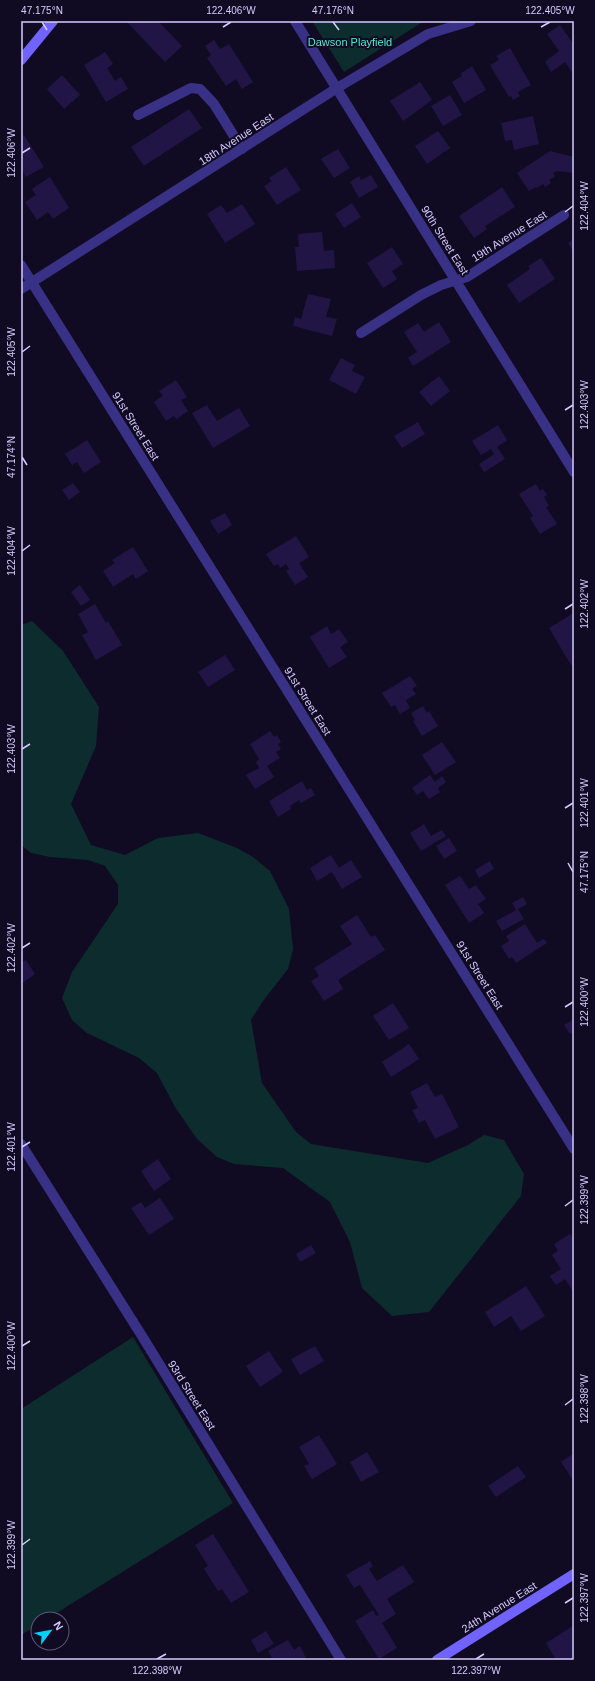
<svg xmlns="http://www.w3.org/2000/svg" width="595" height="1681" viewBox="0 0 595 1681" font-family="Helvetica,sans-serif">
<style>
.green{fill:#0d2c2d}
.building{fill:#211545}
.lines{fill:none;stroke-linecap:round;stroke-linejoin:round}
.street{stroke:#393186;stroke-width:10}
.secondary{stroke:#7063ff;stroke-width:10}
.ticks{fill:none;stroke:#d5ccff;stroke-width:1.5}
.labels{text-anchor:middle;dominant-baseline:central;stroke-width:4;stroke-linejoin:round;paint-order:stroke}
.park-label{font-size:11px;fill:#4cebcc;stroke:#100b22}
.street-label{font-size:11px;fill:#d5ccff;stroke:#100b22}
.neatline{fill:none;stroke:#d5ccff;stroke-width:1.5}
.ticks-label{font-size:10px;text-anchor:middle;fill:#d5ccff}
</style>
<rect width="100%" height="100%" fill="#100b22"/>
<g class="green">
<polygon points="312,21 424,21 344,72"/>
<polygon points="32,621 63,651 99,707 96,746 71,804 91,845 125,855 158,838 198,833 237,848 253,857 270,871 289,909 293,949 288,969 263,1001 251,1020 262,1083 296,1132 311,1144 428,1163 468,1145 484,1135 504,1140 524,1174 521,1196 429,1312 392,1316 362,1288 350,1242 330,1202 283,1168 234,1164 217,1157 197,1139 175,1107 157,1073 139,1058 87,1033 72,1020 62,998 72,972 118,904 118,885 105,866 88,860 50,857 31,853 21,845 21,625"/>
<polygon points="133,1337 233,1503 47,1619 38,1619 38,1625 21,1635 21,1409"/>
</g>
<g class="building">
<polygon points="126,21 158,21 182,46 165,62"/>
<polygon points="560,25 574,45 574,70 572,72 565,62 551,72 545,62 559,51 547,34"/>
<polygon points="214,40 220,49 229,44 253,82 242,89 236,79 226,86 207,58 211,55 205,46"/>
<polygon points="510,48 531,85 518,92 520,96 513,100 511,96 509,97 490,65 499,60 496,56"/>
<polygon points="105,52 113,64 107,68 115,81 121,77 128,89 106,102 84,65"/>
<polygon points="472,66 486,90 464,103 452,82 462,76 461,73"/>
<polygon points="62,75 80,95 64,109 47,89"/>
<polygon points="420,82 432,100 403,121 390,101"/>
<polygon points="450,95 462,115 443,126 431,106"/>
<polygon points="189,109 202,128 144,166 131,147"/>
<polygon points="533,116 539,144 514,150 512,140 505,141 501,123"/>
<polygon points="438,131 450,148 427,164 415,146"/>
<polygon points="24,135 44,167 26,177 22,170 21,171 21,137"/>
<polygon points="338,149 350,168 334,178 321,159"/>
<polygon points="550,151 574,157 574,173 557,171 553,173 555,176 549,180 551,183 545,187 543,184 537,188 536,187 529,191 517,173"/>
<polygon points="286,167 301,190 277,205 264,186 272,181 269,178"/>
<polygon points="371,175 378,187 359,198 350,182 359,176 361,180"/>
<polygon points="50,177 69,208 53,219 48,212 37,220 25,202 36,195 32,189"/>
<polygon points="502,187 515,207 485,226 487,229 474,238 459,216"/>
<polygon points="352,203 361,217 344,228 335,214"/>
<polygon points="242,204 255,224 225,243 207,214 221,205 227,213"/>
<polygon points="322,232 324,251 334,250 335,268 297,271 295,247 299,247 298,234"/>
<polygon points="574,239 574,252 568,243"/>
<polygon points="392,247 403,264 392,271 397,279 383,288 367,263"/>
<polygon points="541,258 555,279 519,303 507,285 530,269 528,266"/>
<polygon points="308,294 331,299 326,317 337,319 332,336 293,326 295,317 301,319"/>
<polygon points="439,322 451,342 413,366 408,358 417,352 404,332 418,323 424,332"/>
<polygon points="341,358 355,365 352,371 365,377 356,394 329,380"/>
<polygon points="439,376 450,391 431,406 419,392"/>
<polygon points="176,380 187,397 181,400 188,411 177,419 174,416 166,421 154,402 163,396 159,391"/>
<polygon points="207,405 217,421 239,408 250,426 213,448 192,413"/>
<polygon points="418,422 425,434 402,448 394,436"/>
<polygon points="498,425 507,440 497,447 505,459 484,472 479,464 494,454 491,449 481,455 472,441"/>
<polygon points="87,440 101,462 84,473 77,462 72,465 65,454"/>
<polygon points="73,483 80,492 69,500 62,490"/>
<polygon points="536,484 540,491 543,489 547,495 544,497 549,506 546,507 557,524 540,534 530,518 533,516 519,494"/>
<polygon points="225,513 232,525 218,534 210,521"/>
<polygon points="296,536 309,557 299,563 308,577 295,585 286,571 289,569 286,564 280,568 278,564 274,566 266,554"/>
<polygon points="133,547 148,571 136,579 133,574 113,587 103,571 115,563 112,560"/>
<polygon points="80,585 90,600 81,606 71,592"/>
<polygon points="95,604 106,623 108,621 122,645 96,660 82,635 88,632 78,614"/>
<polygon points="574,613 574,663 571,665 549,628"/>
<polygon points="327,626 331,634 339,629 348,642 340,647 347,657 329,668 310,637"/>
<polygon points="225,655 235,670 208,687 198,672"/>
<polygon points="410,676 417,686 412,689 416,694 406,700 410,708 400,714 395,705 391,707 382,693"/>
<polygon points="423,706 427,713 429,711 438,726 422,736 413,721 415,720 411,713"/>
<polygon points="270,731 274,737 277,735 281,742 278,744 281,749 276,752 280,758 267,766 274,777 255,789 246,775 259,768 256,762 259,759 250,744"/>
<polygon points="442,742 456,762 435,775 422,755"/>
<polygon points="430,775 435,782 442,776 446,782 438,788 440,792 429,799 423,791 417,795 412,788"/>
<polygon points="302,781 307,790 311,788 315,795 301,803 299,800 290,806 291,809 278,817 269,801"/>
<polygon points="424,824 431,836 442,830 446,836 421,851 410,833"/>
<polygon points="449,838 457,851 444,859 436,846"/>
<polygon points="331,855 339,868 351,860 362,877 342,889 332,872 317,881 310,868"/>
<polygon points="490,861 494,869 479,878 475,870"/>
<polygon points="460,876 469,889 476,885 486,899 478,904 484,913 469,923 445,885"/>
<polygon points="523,897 527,904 518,909 524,919 502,931 496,921 516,910 512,903"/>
<polygon points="357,915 371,937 375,935 385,950 338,980 343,989 324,1001 311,981 319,976 314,968 352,944 340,926"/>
<polygon points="525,924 537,943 544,939 547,943 516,963 512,957 509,959 501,946 509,941 506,936"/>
<polygon points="26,960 35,974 21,984 21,963"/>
<polygon points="393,1003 409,1028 389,1040 373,1016"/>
<polygon points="574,1019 574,1032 570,1034 564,1025"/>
<polygon points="409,1044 419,1059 391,1077 382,1062"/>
<polygon points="427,1083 435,1097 442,1094 459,1127 435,1139 425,1120 419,1123 412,1110 418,1108 410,1092"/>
<polygon points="158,1159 171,1179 154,1191 141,1171"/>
<polygon points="160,1198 174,1219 149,1235 131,1208 141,1202 145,1208"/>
<polygon points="570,1234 574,1240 574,1293 565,1279 556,1285 550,1276 561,1269 552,1255 558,1251 554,1244"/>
<polygon points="311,1245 316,1253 300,1262 296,1254"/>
<polygon points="526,1286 545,1316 521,1331 511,1316 494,1327 485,1312"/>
<polygon points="315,1346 324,1361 300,1375 291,1359"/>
<polygon points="269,1351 283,1372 260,1387 246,1366"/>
<polygon points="319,1435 337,1464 312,1479 304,1466 309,1464 299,1447"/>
<polygon points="367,1452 379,1472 361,1482 350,1462"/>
<polygon points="574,1453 574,1478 572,1479 561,1462"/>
<polygon points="518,1466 526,1477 496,1497 488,1486"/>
<polygon points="213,1534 249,1592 231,1603 222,1589 218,1591 204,1569 208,1566 195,1545"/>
<polygon points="370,1561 373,1566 369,1569 377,1581 403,1565 414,1582 387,1599 396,1614 382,1623 397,1648 379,1659 355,1621 373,1610 376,1616 379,1615 360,1585 354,1588 346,1575"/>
<polygon points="574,1625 574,1648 572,1649 574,1652 574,1659 556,1660 546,1643"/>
<polygon points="266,1631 274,1644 258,1653 251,1640"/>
<polygon points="288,1640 294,1650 300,1646 306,1658 303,1660 273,1660 268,1651"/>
</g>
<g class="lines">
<g class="street">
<polyline points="295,21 574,472"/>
<polyline points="138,115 191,88 200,89 214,104 242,149"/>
<polyline points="21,265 574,1149"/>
<polyline points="21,289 337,88 428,34 471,21"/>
<polyline points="361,333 421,295 441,285 467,277 564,215"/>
<polyline points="21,1144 142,1336 341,1660"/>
</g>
<g class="secondary">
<polyline points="21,60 53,21"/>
<polyline points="437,1660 574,1574"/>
</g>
</g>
<path class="ticks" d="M42 22 47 30M333 22 339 30M223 27 231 22M541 27 550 22M22 153 30 148M565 212 573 206M22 352 30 346M565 410 573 405M22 457 27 465M22 551 30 545M565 609 573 604M22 749 30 744M565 808 573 803M568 863 573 872M22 948 30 943M565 1007 573 1002M22 1147 30 1142M565 1206 573 1200M22 1346 30 1341M565 1405 573 1399M22 1545 30 1539M565 1603 573 1598M157 1659 166 1654M476 1659 484 1654"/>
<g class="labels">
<g class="park-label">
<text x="350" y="42">Dawson Playfield</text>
</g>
<g class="street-label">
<text transform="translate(236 139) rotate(-33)">18th Avenue East</text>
<text transform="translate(509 236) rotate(-32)">19th Avenue East</text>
<text transform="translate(445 240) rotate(58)">90th Street East</text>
<text transform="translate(136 426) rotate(58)">91st Street East</text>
<text transform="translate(308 701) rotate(58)">91st Street East</text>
<text transform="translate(480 975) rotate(58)">91st Street East</text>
<text transform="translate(192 1395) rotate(58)">93rd Street East</text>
<text transform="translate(499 1607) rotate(-32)">24th Avenue East</text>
</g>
</g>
<rect width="595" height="1681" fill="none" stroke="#100b22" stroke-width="44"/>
<g transform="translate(50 1631) rotate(58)"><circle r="19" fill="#100b22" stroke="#5f587a"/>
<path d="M0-3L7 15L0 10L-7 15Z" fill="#00d0f7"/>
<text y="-6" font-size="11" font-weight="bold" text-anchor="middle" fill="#d5ccff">N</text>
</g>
<rect x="22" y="22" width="551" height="1637" class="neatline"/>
<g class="ticks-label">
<text x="42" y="14">47.175°N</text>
<text x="231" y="14">122.406°W</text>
<text x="333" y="14">47.176°N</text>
<text x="550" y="14">122.405°W</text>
<text transform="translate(11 153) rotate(-90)" y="4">122.406°W</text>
<text transform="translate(584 206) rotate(-90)" y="4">122.404°W</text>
<text transform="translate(11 352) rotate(-90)" y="4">122.405°W</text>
<text transform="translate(584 405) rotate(-90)" y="4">122.403°W</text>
<text transform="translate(11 457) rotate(-90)" y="4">47.174°N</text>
<text transform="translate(11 551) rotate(-90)" y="4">122.404°W</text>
<text transform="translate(584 604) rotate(-90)" y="4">122.402°W</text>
<text transform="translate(11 749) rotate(-90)" y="4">122.403°W</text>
<text transform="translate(584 803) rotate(-90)" y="4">122.401°W</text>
<text transform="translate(584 872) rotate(-90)" y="4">47.175°N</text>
<text transform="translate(11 948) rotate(-90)" y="4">122.402°W</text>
<text transform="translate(584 1002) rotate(-90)" y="4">122.400°W</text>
<text transform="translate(11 1147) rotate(-90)" y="4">122.401°W</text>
<text transform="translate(584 1200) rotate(-90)" y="4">122.399°W</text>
<text transform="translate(11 1346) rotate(-90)" y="4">122.400°W</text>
<text transform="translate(584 1399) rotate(-90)" y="4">122.398°W</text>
<text transform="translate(11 1545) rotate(-90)" y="4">122.399°W</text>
<text transform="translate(584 1598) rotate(-90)" y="4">122.397°W</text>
<text x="157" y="1674">122.398°W</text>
<text x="476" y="1674">122.397°W</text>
</g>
</svg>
